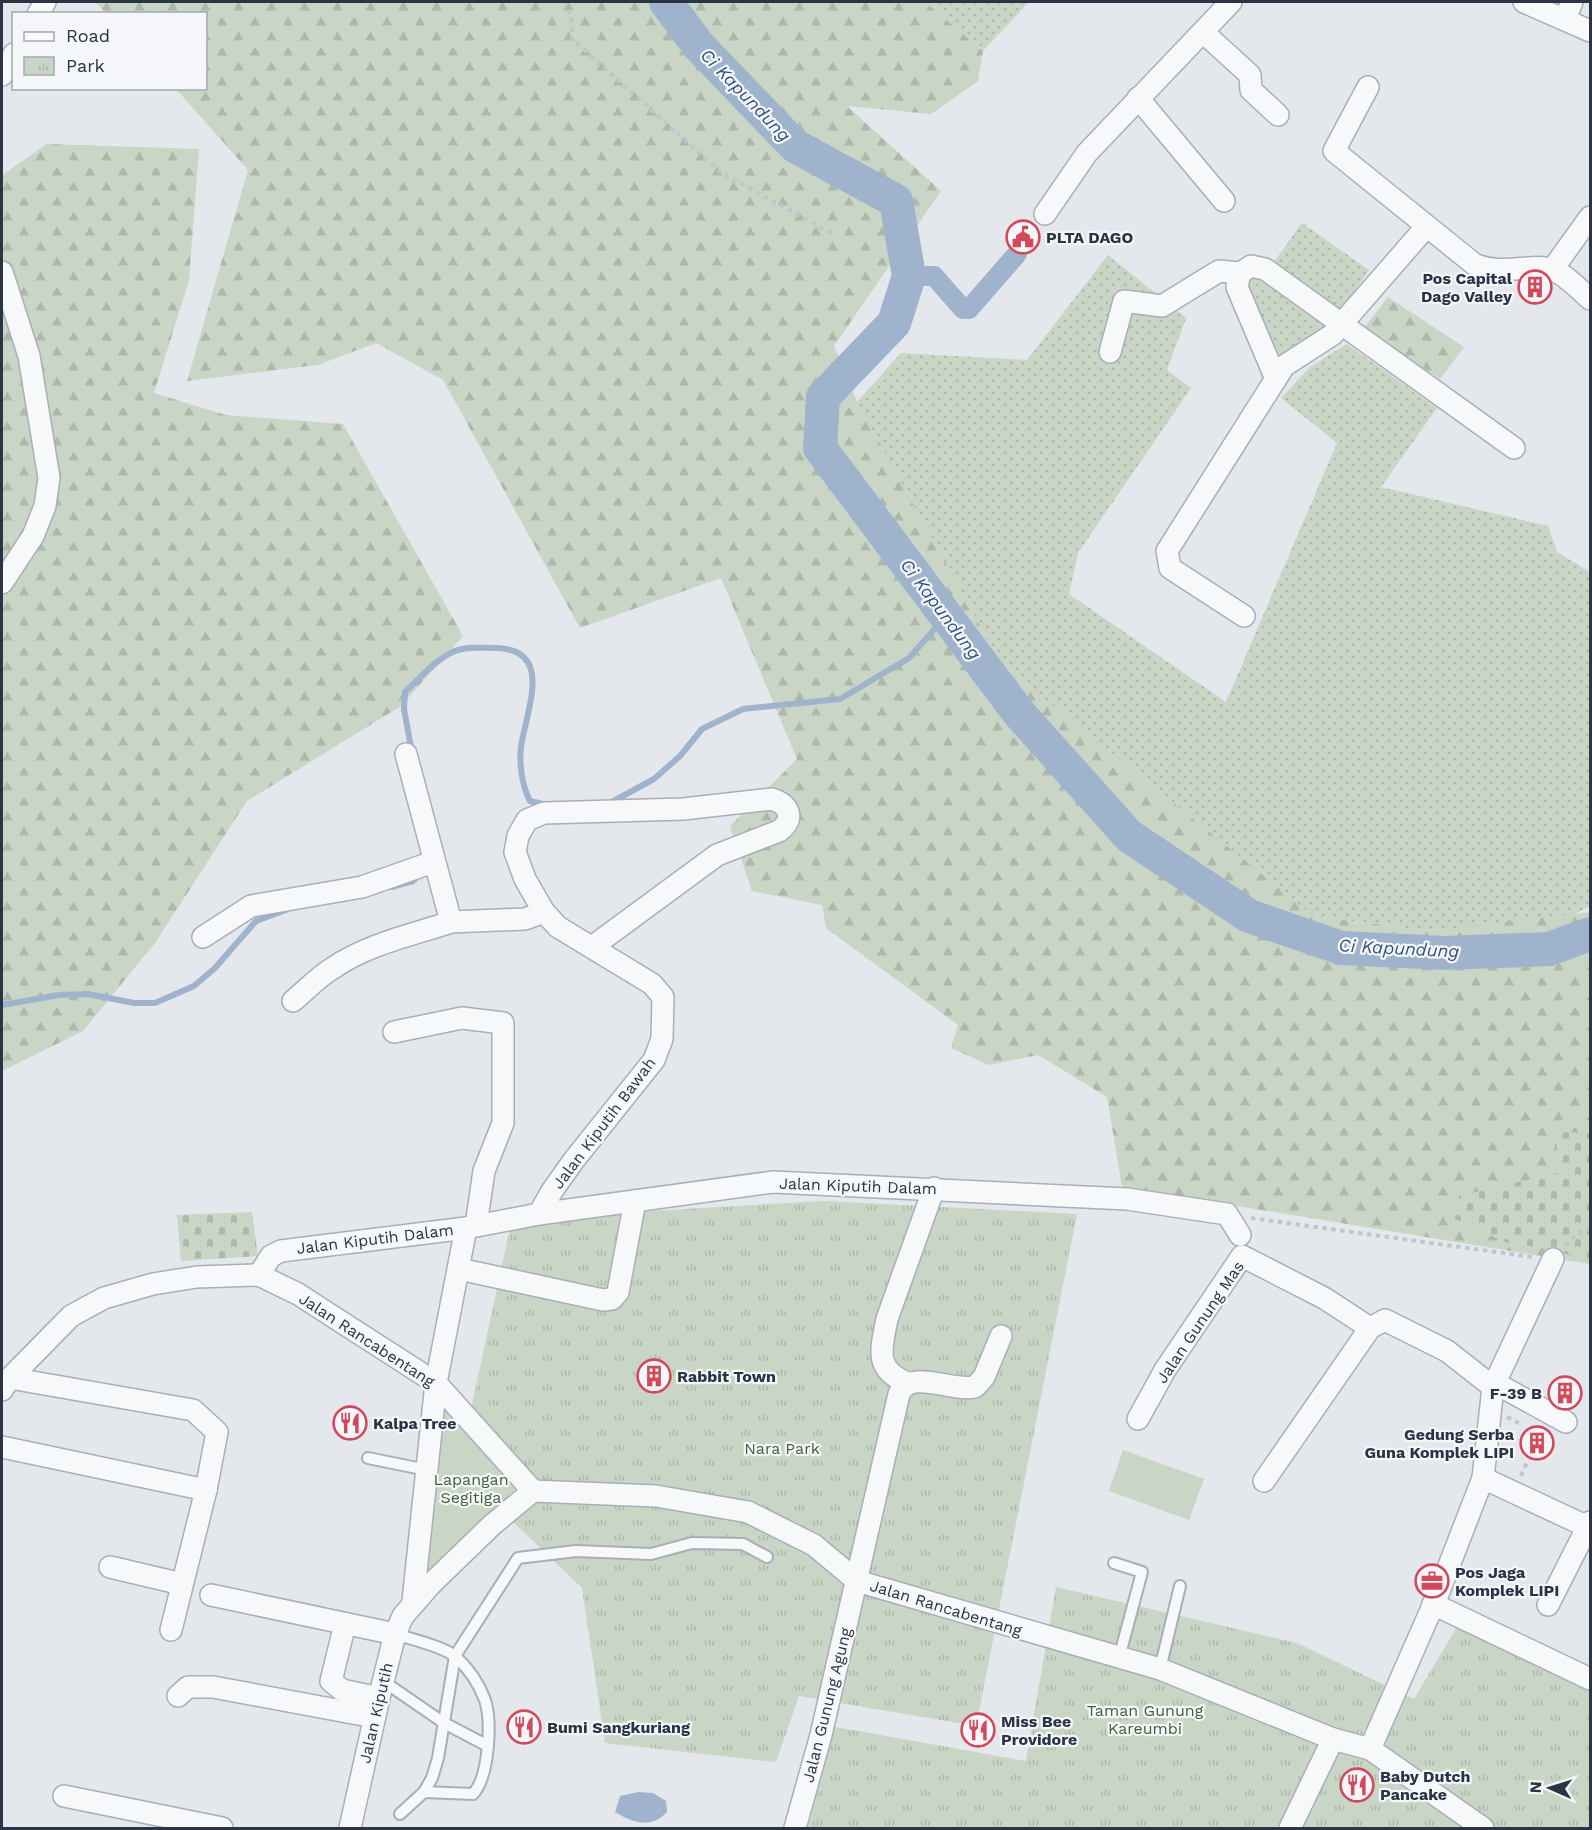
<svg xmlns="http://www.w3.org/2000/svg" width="1592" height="1830" viewBox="0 0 1592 1830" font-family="'Work Sans',sans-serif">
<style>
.grass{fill:url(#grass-dots)}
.forest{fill:url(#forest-firs)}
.cemetery{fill:url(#cemetery-stones)}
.park{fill:url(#park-tufts)}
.garden{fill:#c9d6c5}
.water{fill:#9fb4cc}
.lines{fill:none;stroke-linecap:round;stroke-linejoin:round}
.stream{stroke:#9fb4cc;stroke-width:6}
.canal{stroke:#9fb4cc;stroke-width:20}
.river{stroke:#9fb4cc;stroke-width:34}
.service-casing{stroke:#a9aeb7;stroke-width:14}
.minor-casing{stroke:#a9aeb7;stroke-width:24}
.path{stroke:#c2c5cb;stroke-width:4;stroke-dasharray:4.5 4.5;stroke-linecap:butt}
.service{stroke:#f7f8fa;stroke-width:10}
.minor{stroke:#f7f8fa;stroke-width:21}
.labels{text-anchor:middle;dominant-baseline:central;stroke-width:4.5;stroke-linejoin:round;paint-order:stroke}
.poi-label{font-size:16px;font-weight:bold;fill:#2b3445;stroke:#f4f6f9;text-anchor:start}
.street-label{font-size:16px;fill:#2b3445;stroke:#f4f6f9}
.park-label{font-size:16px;fill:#3f6138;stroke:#f4f6f9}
.water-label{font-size:18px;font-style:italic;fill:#34527a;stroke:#f4f6f9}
</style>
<defs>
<pattern id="grass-dots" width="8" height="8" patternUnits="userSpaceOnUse" patternTransform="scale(1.5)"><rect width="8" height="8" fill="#c9d6c5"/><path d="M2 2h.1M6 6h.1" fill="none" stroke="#adb8ab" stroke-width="1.8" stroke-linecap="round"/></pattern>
<pattern id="forest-firs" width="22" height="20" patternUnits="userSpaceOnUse" patternTransform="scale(1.5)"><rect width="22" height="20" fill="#c9d6c5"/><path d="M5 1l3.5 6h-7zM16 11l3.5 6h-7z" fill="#adb8ab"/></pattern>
<pattern id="cemetery-stones" width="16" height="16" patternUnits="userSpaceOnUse" patternTransform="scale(1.5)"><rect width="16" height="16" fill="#c9d6c5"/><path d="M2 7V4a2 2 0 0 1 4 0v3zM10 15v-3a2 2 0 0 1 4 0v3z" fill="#adb8ab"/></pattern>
<pattern id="park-tufts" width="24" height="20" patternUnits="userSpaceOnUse" patternTransform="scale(1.5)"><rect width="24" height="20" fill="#c9d6c5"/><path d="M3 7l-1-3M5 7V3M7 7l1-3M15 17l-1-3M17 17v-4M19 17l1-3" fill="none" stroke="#adb8ab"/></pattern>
</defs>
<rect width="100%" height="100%" fill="#e4e7ec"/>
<g class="grass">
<polygon points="925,2 1029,2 983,51"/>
<polygon points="1302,223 1369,270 1341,310 1274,262"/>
<polygon points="1108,255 1186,318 1167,370 1191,388 1078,553 1069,594 1226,702 1337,443 1281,398 1310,367 1347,344 1437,408 1381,487 1548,526 1557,552 1590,572 1590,906 1569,917 1430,931 1313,916 1145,821 1000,662 897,493 857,402 901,353 1027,360"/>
<polygon points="1252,269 1338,325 1277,372 1242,275"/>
</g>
<g class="forest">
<polygon points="95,2 925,2 983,51 978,81 931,114 847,106 941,191 834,346 857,402 1000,662 1313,916 1430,931 1590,912 1590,1264 1122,1187 1107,1097 1038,1055 989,1065 951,1048 958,1025 826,928 822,905 752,891 730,826 797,759 721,578 580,628 443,380 376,343 318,365 187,381 248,170 176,89 206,88 206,14 106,13"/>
<polygon points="47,144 199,149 189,280 154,393 226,415 343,424 463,636 401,706 247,801 155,943 83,1031 2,1071 2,175"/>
<polygon points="1388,297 1464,347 1440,379 1364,328"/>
</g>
<g class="cemetery">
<polygon points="1554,1132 1590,1133 1590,1261 1557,1251 1505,1242 1453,1218 1459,1196 1557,1173"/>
<polygon points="252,1212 258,1256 181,1261 177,1215"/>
</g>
<g class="park">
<polygon points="824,1201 1077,1214 976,1726 799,1696 776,1762 605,1743 582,1588 458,1469 512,1219"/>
<polygon points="1056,1587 1297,1643 1414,1699 1458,1625 1590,1687 1590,1828 808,1828 835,1727 1026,1761"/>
</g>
<g class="garden">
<polygon points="441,1400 525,1491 420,1587"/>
<polygon points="1123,1450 1204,1479 1189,1520 1109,1491"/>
</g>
<path class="water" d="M638 1792 653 1793 666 1801 667 1812C651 1829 633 1823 615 1812L620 1796Z"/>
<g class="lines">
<g class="stream">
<path d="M412 753 404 709 405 692C420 678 436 659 455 651 467 646 483 648 496 648 555 649 526 711 521 747 519 763 522 786 530 801L547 805"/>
<polyline points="610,803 654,779 680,756 702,729 743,709 840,699 909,658 947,615"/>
<polyline points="392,887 413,881 420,874"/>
<polyline points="2,1005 59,995 88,994 134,1003 155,1003 194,986 215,968 256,921 286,910"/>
</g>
<polyline class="canal" points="909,276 934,276 963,309 969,309 1017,254"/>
<polyline class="river" points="666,2 699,46 795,146 896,201 909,276 894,323 823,397 820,448 1018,712 1129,836 1249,916 1341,948 1444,953 1549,949 1590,934"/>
<defs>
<g id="service">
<polyline points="368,1458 427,1470"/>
<polyline points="1114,1563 1142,1572 1119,1658"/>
<path d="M395 1634C411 1639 445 1647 456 1657 468 1668 479 1684 485 1700 492 1722 489 1777 473 1794L424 1792"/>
<polyline points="1160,1669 1180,1586"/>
<polyline points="383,1681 444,1723 488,1746"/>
<polyline points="400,1814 424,1792 432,1778 438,1758 455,1656 518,1558 576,1551 651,1554 692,1543 743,1544 767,1557"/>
</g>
<g id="minor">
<polyline points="1524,2 1590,31"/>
<polyline points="38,14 45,2"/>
<polyline points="1565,19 1572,2"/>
<polyline points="1203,32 1250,75 1251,90 1278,115"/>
<polyline points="2,75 14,54"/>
<path d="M1368 87 1334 151 1474 264C1503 277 1532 262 1553 270 1567 276 1579 289 1590 299"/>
<polyline points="1138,98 1224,201"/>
<polyline points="1045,214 1087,153 1231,2"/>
<polyline points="1552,270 1590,217"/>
<polyline points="2,272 29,356 49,478 45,506 33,536 2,583"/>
<polyline points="1110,352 1124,301 1162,306 1219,271 1240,273"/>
<polyline points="1276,379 1237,287 1240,273 1251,266 1265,269 1514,448"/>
<polyline points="1244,616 1170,568 1167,551 1284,366 1332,335 1427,226"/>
<polyline points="406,754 451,922 525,919 544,912"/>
<polyline points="203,937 251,906 362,887 433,862"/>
<path d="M293 1001C306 990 318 977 333 968 368 944 412 935 451 922"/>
<polyline points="394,1032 462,1018 503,1023 503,1123 484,1171 476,1225"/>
<path d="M539 1214 552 1191 574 1160 654 1060 662 1039 663 997 652 984 558 927 544 912 525 879 515 852 518 836 527 820 544 813 683 809 772 799C790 805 795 819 779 831L717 855 592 947"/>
<polyline points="459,1269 603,1300 612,1299 618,1292 635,1201"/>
<polyline points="259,1275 271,1256 281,1251 466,1228 539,1214 773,1182 1127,1199 1227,1214 1240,1235"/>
<polyline points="10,1378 193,1410 217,1432 206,1490 171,1630"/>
<path d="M907 1383C874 1369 881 1350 887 1319L934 1188"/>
<polyline points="1495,1383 1566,1422"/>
<polyline points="2,1390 10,1378 71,1316 104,1298 153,1284 197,1277 259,1275 298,1294 436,1383 533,1491 656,1496 748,1512 814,1545 857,1581 1160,1669 1333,1739 1370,1749 1483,1828"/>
<polyline points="1138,1419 1165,1370 1242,1256 1324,1298 1370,1328"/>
<polyline points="2,1447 206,1490"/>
<polyline points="1483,1478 1590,1528"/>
<polyline points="1264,1481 1370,1328 1385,1320 1447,1351 1493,1387"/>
<polyline points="110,1567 182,1584"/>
<polyline points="211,1595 395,1634"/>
<polyline points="413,1601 436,1383 466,1228"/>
<polyline points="1433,1604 1590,1679"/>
<polyline points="1548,1605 1590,1522"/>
<polyline points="345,1624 331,1681 342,1690 379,1698"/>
<polyline points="178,1696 188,1687 213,1687 374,1717"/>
<polyline points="1370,1749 1438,1594 1483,1478 1493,1387 1553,1259"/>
<polyline points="64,1796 222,1828"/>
<polyline points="350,1828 379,1698 395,1634 403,1616 431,1584 492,1525 533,1491"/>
<path d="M795 1828 821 1735 899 1394C910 1368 951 1392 975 1387L984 1377 1001 1336"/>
<polyline points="1290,1828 1333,1739"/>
</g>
</defs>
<use href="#service" class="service-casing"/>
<use href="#minor" class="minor-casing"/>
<g class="path">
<polyline points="564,2 571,16 572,39 722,173 835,235"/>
<polyline points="1251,1218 1532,1257"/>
<polyline points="1565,1245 1577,1234 1590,1228"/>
<polyline points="1507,1417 1522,1425"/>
<polyline points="1521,1476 1528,1460"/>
</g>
<use href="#service" class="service"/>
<use href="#minor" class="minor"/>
</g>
<defs>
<symbol id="civic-ring" viewBox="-11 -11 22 22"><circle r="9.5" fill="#f4f6f9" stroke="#d1495b" stroke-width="1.5"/><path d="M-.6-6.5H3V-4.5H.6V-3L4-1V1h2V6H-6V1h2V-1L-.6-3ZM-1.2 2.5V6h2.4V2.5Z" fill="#d1495b"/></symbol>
<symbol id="building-ring" viewBox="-11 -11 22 22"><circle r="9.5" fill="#f4f6f9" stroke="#d1495b" stroke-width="1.5"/><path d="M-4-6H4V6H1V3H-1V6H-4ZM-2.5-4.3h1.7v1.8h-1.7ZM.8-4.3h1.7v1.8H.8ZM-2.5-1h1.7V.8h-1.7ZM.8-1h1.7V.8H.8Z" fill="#d1495b"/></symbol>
<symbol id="restaurant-ring" viewBox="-11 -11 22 22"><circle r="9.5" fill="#f4f6f9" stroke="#d1495b" stroke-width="1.5"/><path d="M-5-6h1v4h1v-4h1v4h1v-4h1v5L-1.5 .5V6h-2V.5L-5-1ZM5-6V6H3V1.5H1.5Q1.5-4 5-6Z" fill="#d1495b"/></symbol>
<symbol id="office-ring" viewBox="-11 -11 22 22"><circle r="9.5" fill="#f4f6f9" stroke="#d1495b" stroke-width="1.5"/><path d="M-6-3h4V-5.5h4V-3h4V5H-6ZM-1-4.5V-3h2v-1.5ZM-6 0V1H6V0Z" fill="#d1495b"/></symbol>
</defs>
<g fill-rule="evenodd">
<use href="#civic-ring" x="1004" y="218" width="38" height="38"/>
<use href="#building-ring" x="1516" y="268" width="38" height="38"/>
<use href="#building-ring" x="635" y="1357" width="38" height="38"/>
<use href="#building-ring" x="1546" y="1374" width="38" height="38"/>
<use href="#restaurant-ring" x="331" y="1404" width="38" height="38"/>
<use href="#building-ring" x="1518" y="1424" width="38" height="38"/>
<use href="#office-ring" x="1413" y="1562" width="38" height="38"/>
<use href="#restaurant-ring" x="505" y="1708" width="38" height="38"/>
<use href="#restaurant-ring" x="959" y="1711" width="38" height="38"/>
<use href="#restaurant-ring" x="1338" y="1766" width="38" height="38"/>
</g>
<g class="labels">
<g class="poi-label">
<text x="1046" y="237">PLTA DAGO</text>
<text x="1512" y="278" text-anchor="end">Pos Capital<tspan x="1512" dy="18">Dago Valley</tspan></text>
<text x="677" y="1376">Rabbit Town</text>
<text x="1542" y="1393" text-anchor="end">F-39 B</text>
<text x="373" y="1423">Kalpa Tree</text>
<text x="1514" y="1434" text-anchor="end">Gedung Serba<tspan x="1514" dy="18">Guna Komplek LIPI</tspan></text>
<text x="1455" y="1572">Pos Jaga<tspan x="1455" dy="18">Komplek LIPI</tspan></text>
<text x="1001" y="1721">Miss Bee<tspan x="1001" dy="18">Providore</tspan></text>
<text x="547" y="1727">Bumi Sangkuriang</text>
<text x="1380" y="1776">Baby Dutch<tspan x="1380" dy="18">Pancake</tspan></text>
</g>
<g class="street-label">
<text transform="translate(604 1123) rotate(-53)">Jalan Kiputih Bawah</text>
<text transform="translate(858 1186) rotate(2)">Jalan Kiputih Dalam</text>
<text transform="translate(375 1239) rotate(-7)">Jalan Kiputih Dalam</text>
<text transform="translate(1200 1322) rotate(-56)">Jalan Gunung Mas</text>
<text transform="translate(367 1340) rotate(33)">Jalan Rancabentang</text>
<text transform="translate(946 1608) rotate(17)">Jalan Rancabentang</text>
<text transform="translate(827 1705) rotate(-76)">Jalan Gunung Agung</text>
<text transform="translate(376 1713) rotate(-77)">Jalan Kiputih</text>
</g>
<g class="park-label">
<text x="782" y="1448">Nara Park</text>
<text x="471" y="1479">Lapangan<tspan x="471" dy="18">Segitiga</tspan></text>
<text x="1145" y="1710">Taman Gunung<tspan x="1145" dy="18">Kareumbi</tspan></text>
</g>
<g class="water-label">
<text transform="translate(746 95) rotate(46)">Ci Kapundung</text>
<text transform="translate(941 609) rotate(53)">Ci Kapundung</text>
<text transform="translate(1399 948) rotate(3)">Ci Kapundung</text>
</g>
</g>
<rect width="1592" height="1830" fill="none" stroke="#2b3445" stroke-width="6"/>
<rect x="12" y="12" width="195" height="78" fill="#f4f6f9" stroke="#a4a8b1" stroke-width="1.5"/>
<rect x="24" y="32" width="30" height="9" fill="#f7f8fa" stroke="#a4a8b1" stroke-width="1.5"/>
<text x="66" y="42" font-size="18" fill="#2b3445">Road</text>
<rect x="24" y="57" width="30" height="18" fill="url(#park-tufts)" stroke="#a4a8b1" stroke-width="1.5"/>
<text x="66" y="72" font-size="18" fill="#2b3445">Park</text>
<g transform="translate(1550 1788) rotate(273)" stroke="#f4f6f9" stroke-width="4.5" paint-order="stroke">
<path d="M0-4.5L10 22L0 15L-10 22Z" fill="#2b3445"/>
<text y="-9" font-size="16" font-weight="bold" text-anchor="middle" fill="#2b3445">N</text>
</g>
</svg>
